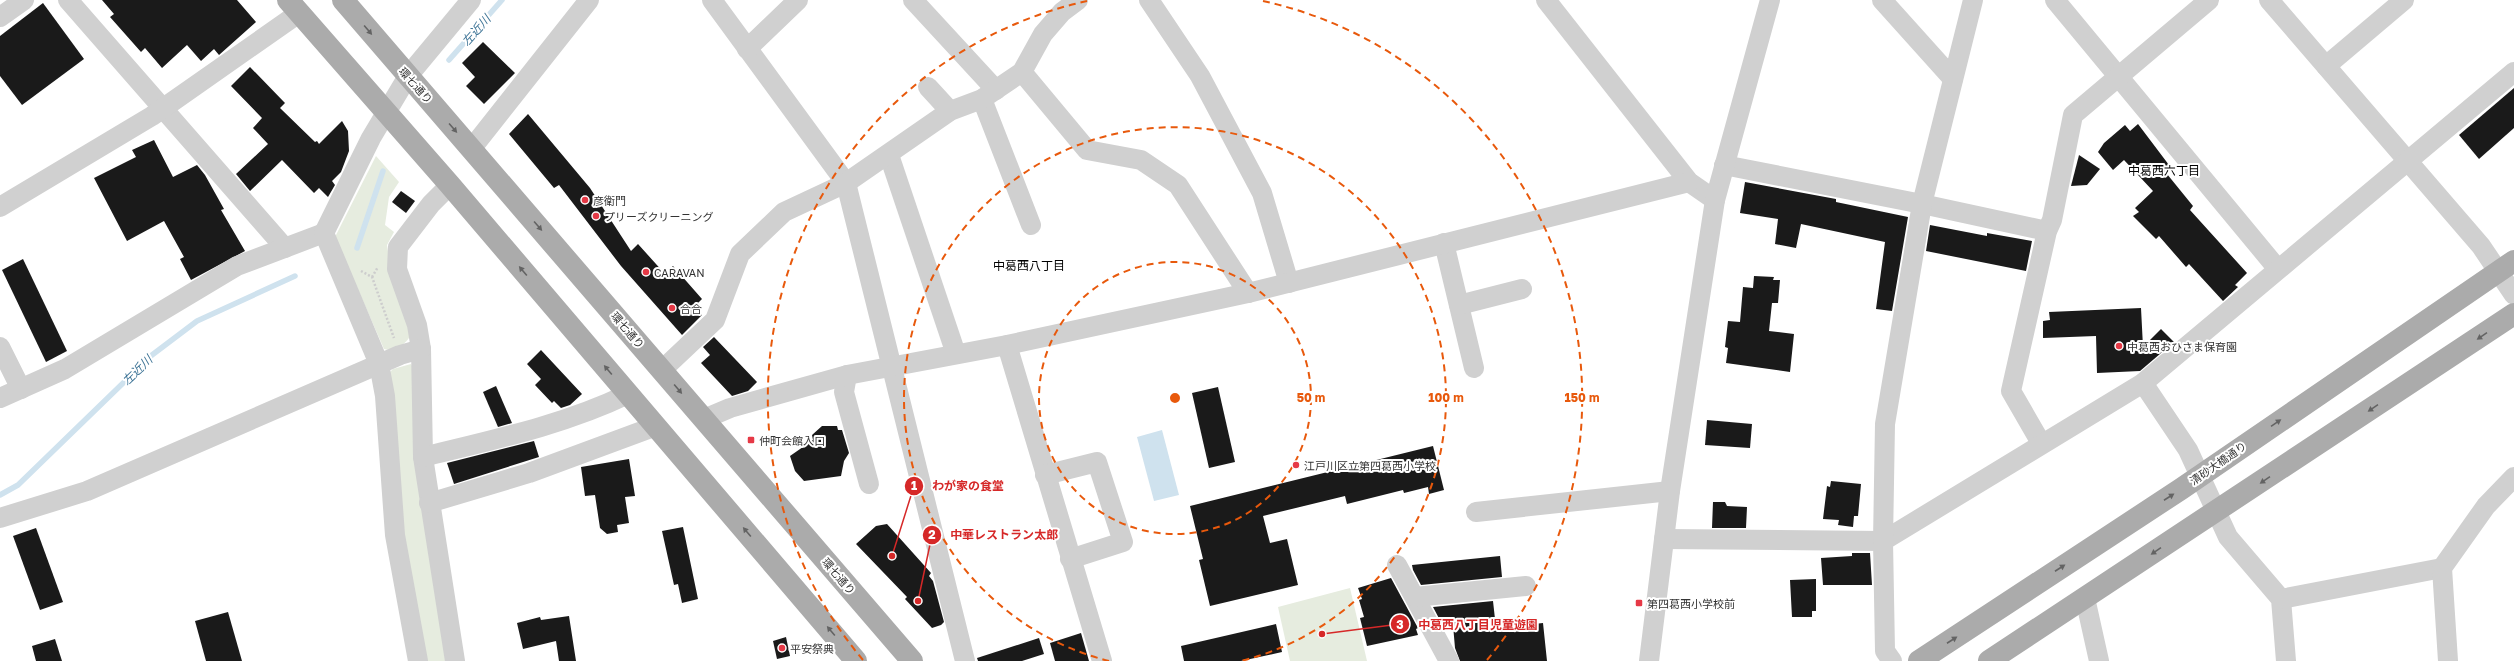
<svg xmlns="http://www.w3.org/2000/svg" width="2514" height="661" viewBox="0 0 2514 661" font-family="'Golos Text','Noto Sans JP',sans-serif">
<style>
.green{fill:#e6ecdf}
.water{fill:#cfe2ee}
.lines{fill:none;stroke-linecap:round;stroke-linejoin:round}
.stream{stroke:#cfe2ee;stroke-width:5.5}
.building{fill:#1a1a1a}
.path{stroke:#cdcdcd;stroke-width:2.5;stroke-dasharray:2 2;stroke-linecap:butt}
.minor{stroke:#d0d0d0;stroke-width:20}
.major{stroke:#ababab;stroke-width:22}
.oneway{fill:#636363}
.ring{fill:none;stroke:#e8590c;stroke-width:2;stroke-dasharray:7 5}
.poi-dot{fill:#e63946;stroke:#fff;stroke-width:1.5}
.labels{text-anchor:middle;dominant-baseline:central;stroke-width:4;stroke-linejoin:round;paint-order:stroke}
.street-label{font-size:11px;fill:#333;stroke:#fff}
.poi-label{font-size:11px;fill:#333;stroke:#fff;text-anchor:start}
.water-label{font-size:12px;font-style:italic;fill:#3f7597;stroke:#fff}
.neighbourhood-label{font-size:12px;fill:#000;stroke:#fff}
.centre{fill:#e8590c;stroke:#fff;stroke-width:2}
.ring-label{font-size:12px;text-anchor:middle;font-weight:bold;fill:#e8590c;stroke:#fff;stroke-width:4;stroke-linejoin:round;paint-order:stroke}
.leader{fill:none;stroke:#d62828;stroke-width:1.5}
.callout-dot{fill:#d62828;stroke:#fff;stroke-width:1.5}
.mark-label{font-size:12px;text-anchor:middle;font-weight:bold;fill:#fff}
.callout-label{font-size:12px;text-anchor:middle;font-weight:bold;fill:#d62828;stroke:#fff;stroke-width:4;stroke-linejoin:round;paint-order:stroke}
</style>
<rect width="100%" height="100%" fill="#fff"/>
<g class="green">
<path d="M376 156 399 182 389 197 385 225 394 232 387 245 392 276 411 335C406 344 395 352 384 349L335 237Z"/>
<polygon points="411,364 414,370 447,661 424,661 400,521 390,372 393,369"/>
<polygon points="1350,588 1367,661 1290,661 1278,607"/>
</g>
<polygon class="water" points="1162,430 1179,495 1154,501 1137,437"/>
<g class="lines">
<g class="stream">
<polyline points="449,60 502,0"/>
<polyline points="357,248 383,171"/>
<polyline points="0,495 18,485 152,355 197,321 295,276"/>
</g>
</g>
<g class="building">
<polygon points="102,0 237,0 256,22 219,55 214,49 201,61 187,45 162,68 145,48 141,52 110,17 114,14"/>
<polygon points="43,3 84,59 22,105 0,76 0,36"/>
<polygon points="483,42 515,73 484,104 466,86 475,77 462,63"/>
<polygon points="250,67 285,103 280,108 315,142 317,141 319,144 342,121 348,131 349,151 341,172 332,181 335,185 328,197 319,188 314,193 282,160 250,191 236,174 268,144 253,128 262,118 231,86"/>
<polygon points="2514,88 2514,128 2479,159 2459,135"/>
<polygon points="528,114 590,188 631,251 638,244 665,274 673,266 702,299 694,307 702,315 682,335 621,266 559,185 554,188 509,134"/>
<polygon points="2138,124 2172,169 2167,174 2193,206 2190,210 2247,273 2235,285 2238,287 2223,301 2189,264 2186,267 2159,236 2156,239 2133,216 2139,212 2135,208 2153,191 2124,160 2113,170 2098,152 2104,143 2125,125 2130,131"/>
<polygon points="154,140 173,177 197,165 205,175 224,209 221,210 245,251 191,280 180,259 184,257 164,221 127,241 94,178 136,157 132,150"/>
<polygon points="2079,155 2100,169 2087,185 2071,186"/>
<polygon points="1745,182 1836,199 1836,202 1908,217 1892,311 1876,309 1885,242 1801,224 1796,248 1775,244 1778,219 1740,213"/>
<polygon points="401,191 415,201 406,213 392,202"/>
<polygon points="1930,225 1987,236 1987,233 2032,241 2026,271 1926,251"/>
<polygon points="23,259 67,351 46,362 2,270"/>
<polygon points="1754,276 1774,277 1773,280 1780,280 1778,303 1772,303 1769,331 1794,334 1790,372 1726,363 1728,348 1725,347 1728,321 1740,322 1743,287 1753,288"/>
<polygon points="2141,308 2143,347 2161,329 2174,342 2140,371 2097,373 2096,336 2043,338 2043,321 2050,320 2049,312"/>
<polygon points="714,337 757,382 748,391 732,396 701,363 710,355 703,347"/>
<polygon points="541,350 582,394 570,405 561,408 554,401 552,403 535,385 541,379 527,364"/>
<polygon points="496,386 512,423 498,427 483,392"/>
<polygon points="1218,387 1235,462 1209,468 1192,393"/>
<polygon points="1707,420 1752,424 1750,448 1705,445"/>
<polygon points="822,426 837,426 838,430 842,430 849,453 844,461 841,476 804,481 795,471 790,456 813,440 812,435"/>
<polygon points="534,441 539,457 454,484 447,463"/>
<polygon points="1433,446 1444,490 1429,494 1428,487 1404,493 1403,490 1347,504 1345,496 1263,516 1270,543 1287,539 1298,585 1210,606 1199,560 1203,559 1190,506"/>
<polygon points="629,459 635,496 625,497 629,523 617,525 618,532 607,534 600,528 595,495 585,496 581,467"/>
<polygon points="1831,481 1861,484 1858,516 1854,516 1853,527 1838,525 1839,520 1823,519 1827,486 1830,487"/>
<polygon points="1713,502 1725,502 1727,506 1747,507 1746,528 1712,528"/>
<polygon points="887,524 931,573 929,576 933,581 944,622 941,625 932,628 905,599 907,597 856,544 876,526"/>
<polygon points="683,527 698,599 682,603 678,584 674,585 662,531"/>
<polygon points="36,528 63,602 40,610 13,536"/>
<polygon points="1852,553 1870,553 1872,585 1823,585 1821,558 1852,556"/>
<polygon points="1500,556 1502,577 1421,585 1413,570 1412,565"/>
<polygon points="1391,578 1418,628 1416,629 1418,635 1367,646 1360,618 1364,617 1359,600 1362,599 1358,588"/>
<polygon points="1816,579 1816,611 1812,611 1812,617 1792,617 1790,580"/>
<polygon points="1493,601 1496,628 1543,623 1547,661 1460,661 1455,648 1453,625 1443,626 1433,607"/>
<polygon points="228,612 242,661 206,661 195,621"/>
<polygon points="569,616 576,661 559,661 556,641 523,649 517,623 540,617 541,620"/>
<polygon points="1276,624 1282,652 1241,661 1184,661 1181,646"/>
<polygon points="1081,633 1089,661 1055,661 1050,643"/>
<polygon points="786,637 790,656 777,659 773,641"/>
<polygon points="1039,638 1044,654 1022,661 978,661 977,658"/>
<polygon points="55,639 62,661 36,661 32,646"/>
</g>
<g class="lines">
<g class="path">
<polyline points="361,271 372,277 394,338"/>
<polyline points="372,277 378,267"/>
</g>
<g class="minor">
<polyline points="68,0 285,248"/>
<polyline points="712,0 846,183 965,661"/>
<polyline points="913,0 996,90"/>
<polyline points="1149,0 1200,76 1262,193 1289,283"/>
<polyline points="1546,0 1689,182 1715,200"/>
<polyline points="1882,0 1953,79"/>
<polyline points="2055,0 2277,268"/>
<polyline points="2269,0 2481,246 2514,295"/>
<polyline points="0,17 24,0"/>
<polyline points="747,49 798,0"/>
<polyline points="2326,66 2404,0"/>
<polyline points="1022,72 1087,150 1141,160 1178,185 1248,293"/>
<polyline points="928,87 950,111"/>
<polyline points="982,99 1031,225"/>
<polyline points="472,148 589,0"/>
<polyline points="889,155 956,354"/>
<polyline points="1724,165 1922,204 2047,231"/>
<polyline points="450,185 431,204 398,247 397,269 417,325 421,349 423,457 455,661"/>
<polyline points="0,207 152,116 299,13"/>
<polyline points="1444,243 1474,368"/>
<polyline points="1459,305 1522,289"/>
<polyline points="1007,345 1102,661"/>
<polyline points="0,347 21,389"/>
<polyline points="662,370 715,320 740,254 784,212 846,183 950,111 982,99 1022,72 1043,34 1062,12 1078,0"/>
<polyline points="847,375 844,392 869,484"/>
<polyline points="2143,383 2188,450 2228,537 2281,599 2286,661"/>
<polyline points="0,398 65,369 237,266 324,233"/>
<polyline points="704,419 730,408 847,375 1007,345 1248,293 1689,182"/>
<polyline points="2041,443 2011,391 2047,231 2052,220 2073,115 2209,0"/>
<path d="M423 457C492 440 564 425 628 394"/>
<polyline points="1045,475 1097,462 1123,542 1070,559"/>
<polyline points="429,503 529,473 656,426"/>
<polyline points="1476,512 1670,491"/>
<polyline points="0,518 87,491 400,355 421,349"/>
<polyline points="1664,539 1883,541 2143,383 2514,72"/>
<polyline points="1397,565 1449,661"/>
<polyline points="1415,597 1526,586"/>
<polyline points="2085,598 2099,661"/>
<polyline points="2281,599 2442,568"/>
<polyline points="418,661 395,535 385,396 379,364 324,233 371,138 408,76 471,0"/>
<polyline points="1649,661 1670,491 1715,200 1770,0"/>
<polyline points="1892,661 1885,651 1883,541 1885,424 1922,204 1973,0"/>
<polyline points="2448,661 2442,568 2486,506 2514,477"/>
</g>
<g class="major">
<polyline points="288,0 450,185 856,661"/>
<polyline points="343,0 912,661"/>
<polyline points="1919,661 2181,489 2514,261"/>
<polyline points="1989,661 2514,314"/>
</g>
</g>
<defs><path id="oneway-solid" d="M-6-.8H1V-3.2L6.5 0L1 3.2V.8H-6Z"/></defs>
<g class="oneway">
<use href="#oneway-solid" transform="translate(368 30) rotate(50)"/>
<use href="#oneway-solid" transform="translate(453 128) rotate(49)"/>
<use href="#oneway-solid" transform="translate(538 226) rotate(49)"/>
<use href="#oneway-solid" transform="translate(523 271) rotate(-130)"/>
<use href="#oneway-solid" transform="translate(2482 336) rotate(146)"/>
<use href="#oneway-solid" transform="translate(608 370) rotate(-130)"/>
<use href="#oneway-solid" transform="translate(678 389) rotate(50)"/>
<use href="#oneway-solid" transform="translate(2373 408) rotate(146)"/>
<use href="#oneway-solid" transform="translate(2276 423) rotate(-34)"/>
<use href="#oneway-solid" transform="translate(2265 480) rotate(146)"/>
<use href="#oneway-solid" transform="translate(2169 497) rotate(-33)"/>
<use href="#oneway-solid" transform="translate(747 532) rotate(-130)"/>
<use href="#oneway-solid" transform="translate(2156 551) rotate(146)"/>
<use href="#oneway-solid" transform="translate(2060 568) rotate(-33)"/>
<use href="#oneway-solid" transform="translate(831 631) rotate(-130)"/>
<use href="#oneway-solid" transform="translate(1952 640) rotate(-33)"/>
</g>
<g class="ring">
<circle cx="1175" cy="398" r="136"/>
<path d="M1109 661A271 271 0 1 1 1241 661"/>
<path d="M863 660A407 407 0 0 1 1087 1M1263 1A407 407 0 0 1 1487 660"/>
</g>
<g class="poi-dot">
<circle cx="585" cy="200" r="4"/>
<circle cx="596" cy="216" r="4"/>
<circle cx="646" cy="272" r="4"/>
<circle cx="672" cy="308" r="4"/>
<circle cx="2119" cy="346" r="4"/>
<rect x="747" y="436" width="8" height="8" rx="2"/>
<circle cx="1296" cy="465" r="4"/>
<rect x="1635" y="599" width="8" height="8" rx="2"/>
<circle cx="782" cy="648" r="4"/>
</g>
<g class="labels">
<g class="street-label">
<text transform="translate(416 85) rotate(48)">環七通り</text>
<text transform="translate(628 330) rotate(49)">環七通り</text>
<text transform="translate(2218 463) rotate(-35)">清砂大橋通り</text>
<text transform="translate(839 576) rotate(49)">環七通り</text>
</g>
<g class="poi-label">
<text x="593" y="200">彦衛門</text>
<text x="604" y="216">プリーズクリーニング</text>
<text x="654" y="272">CARAVAN</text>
<text x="680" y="308">合合</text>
<text x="2127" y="346">中葛西おひさま保育園</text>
<text x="759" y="440">仲町会館入口</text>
<text x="1304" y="465">江戸川区立第四葛西小学校</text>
<text x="1647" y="603">第四葛西小学校前</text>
<text x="790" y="648">平安祭典</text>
</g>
<g class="water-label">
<text transform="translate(476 30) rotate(-48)">左近川</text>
<text transform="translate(137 370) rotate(-44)">左近川</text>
</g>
<g class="neighbourhood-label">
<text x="2164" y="170">中葛西六丁目</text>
<text x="1029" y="265">中葛西八丁目</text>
</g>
</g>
<circle cx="1175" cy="398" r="6" class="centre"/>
<g class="ring-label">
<text x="1311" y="402">50 m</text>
<text x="1446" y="402">100 m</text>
<text x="1582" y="402">150 m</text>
</g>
<path class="leader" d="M892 556L914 486M918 601L932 535M1322 634L1400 624"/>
<g class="callout-dot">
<circle cx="892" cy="556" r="4"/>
<circle cx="918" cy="601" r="4"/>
<circle cx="1322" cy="634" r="4"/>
<circle cx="914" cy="486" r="10"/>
<circle cx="932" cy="535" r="10"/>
<circle cx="1400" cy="624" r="10"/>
</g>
<g class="mark-label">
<text x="914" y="490">1</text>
<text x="932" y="539">2</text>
<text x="1400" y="629">3</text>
</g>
<g class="callout-label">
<text x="968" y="490">わが家の食堂</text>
<text x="1004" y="539">中華レストラン太郎</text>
<text x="1478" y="629">中葛西八丁目児童遊園</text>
</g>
</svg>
